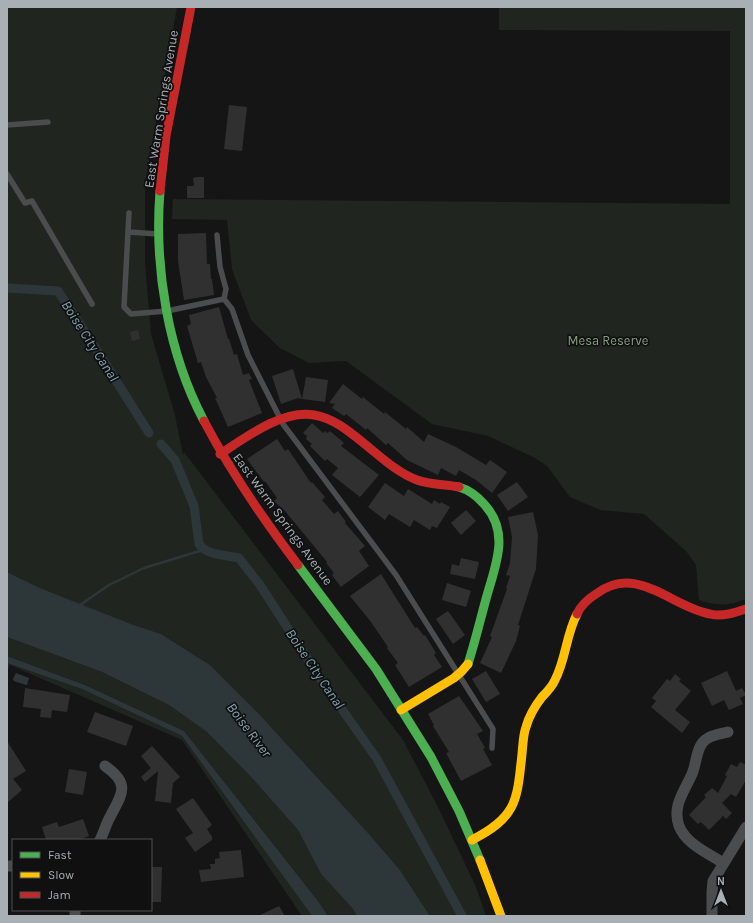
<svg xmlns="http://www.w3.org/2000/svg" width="753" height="923" viewBox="0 0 753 923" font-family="Karla,sans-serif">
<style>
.green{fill:#202520}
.water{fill:#2d373a}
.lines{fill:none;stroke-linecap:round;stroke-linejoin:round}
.stream{stroke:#2d373a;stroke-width:2.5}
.canal{stroke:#2d373a;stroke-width:9}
.building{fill:#303031}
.lane{stroke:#4a4c4e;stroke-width:5.5}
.street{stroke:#4a4c4e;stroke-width:11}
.fast{stroke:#4caf50;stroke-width:9}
.slow{stroke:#ffc107;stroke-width:9}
.jam{stroke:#c62828;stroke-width:9}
.labels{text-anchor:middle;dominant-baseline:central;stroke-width:3.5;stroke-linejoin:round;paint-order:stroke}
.street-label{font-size:13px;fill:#a8afb5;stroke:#101011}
.park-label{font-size:13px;fill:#869e81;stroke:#101011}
.water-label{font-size:14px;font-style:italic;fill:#82a2ad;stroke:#101011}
</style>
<rect width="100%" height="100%" fill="#151516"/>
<g class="green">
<polygon points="7,7 177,7 145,183 145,262 151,334 175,415 183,455 184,452 403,740 438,807 476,887 486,916 430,916 400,870 368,833 260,715 210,665 161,634 131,624 40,588 7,572"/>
<path d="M499 7H746V599C730 606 716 606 699 600L696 565 686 551 644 514 600 510 570 497 547 466 535 458 488 436 432 424 346 361 309 363 280 348 251 320 232 269 227 220 172 219 173 199 730 204V31L499 30Z"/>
<polygon points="7,637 102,672 169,705 207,732 253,779 298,830 321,874 353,909 357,916 328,916 318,901 184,731 85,685 7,656"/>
<polygon points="7,663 82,689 182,736 312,916 302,916 182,740 10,665 7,672"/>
</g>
<g class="water">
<polygon points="7,572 40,588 131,624 161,634 210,665 260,715 368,833 400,870 430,916 357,916 353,909 321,874 298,830 253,779 207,732 169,705 102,672 7,637"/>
<polygon points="7,656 85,685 184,731 318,901 328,916 312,916 182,736 82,689 7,663"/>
<polygon points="16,673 29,678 27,685 26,685 14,681 13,679"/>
</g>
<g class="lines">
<polyline class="stream" points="80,605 109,585 144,568 203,550"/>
<g class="canal">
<polyline points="7,288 58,291 98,352 149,433"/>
<path d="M161 444 175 460 194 506 199 544C207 556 227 555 239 558L260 585 320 678 377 759 462 916"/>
</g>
</g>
<g class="building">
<polygon points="229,105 247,107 242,151 224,149"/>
<polygon points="197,177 204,177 204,198 187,198 187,186 194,186 193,178"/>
<polygon points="206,233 207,264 210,264 211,279 212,279 214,295 184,300 178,261 178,234"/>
<polygon points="219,307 228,339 229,339 234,355 237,354 243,375 249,373 252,379 249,380 262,413 228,427 215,398 217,398 206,377 201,362 198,363 187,326 191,324 189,315"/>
<polygon points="138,330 140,339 132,341 130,332"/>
<polygon points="293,369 302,399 298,398 281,404 272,376"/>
<polygon points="306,377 328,380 325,402 302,399"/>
<polygon points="343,384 362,399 363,397 384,414 385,412 406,429 407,427 424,442 428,434 456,447 486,465 490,460 507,472 492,493 476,480 459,470 456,476 441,468 438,475 407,460 388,443 386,445 367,428 366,430 346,414 344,416 332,408 335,404 329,403"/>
<polygon points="312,423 323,433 325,431 327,433 330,431 344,443 341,446 379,475 360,497 332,475 338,468 327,459 325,461 310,446 312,444 306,439 307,436 303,433"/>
<polygon points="277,439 285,451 288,449 311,483 312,482 325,497 322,500 334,514 338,511 346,522 345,523 365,546 359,551 369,566 341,587 332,575 334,573 326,563 327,562 285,511 274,501 277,498 265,481 264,482 247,459"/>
<polygon points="517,482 528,497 508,511 497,495"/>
<polygon points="385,483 404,496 408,489 432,504 434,500 440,504 441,502 450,507 437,528 432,526 430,530 414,520 410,527 389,514 385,520 368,507"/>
<polygon points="466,510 476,521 461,535 451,523"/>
<polygon points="533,512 538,535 536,569 518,625 520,626 516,641 501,673 480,663 492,637 490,636 507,589 506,588 510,576 506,575 510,563 512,537 508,517"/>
<polygon points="461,558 479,562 475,579 450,574 452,564 459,566"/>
<polygon points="381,574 415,628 417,627 424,636 425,635 436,653 434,655 442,667 409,687 395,665 398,663 387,648 388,647 371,622 350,596"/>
<polygon points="447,583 471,591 466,607 442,600"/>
<polygon points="448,611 465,635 453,644 436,619"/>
<polygon points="486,671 500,694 486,702 472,679"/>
<polygon points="727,671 736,691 742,688 746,695 740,698 743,704 729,710 724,700 712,706 701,683"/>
<polygon points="675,674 681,679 679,681 691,691 675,710 690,722 682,733 651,707 656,701 652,698 667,679 670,681"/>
<polygon points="25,688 70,695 67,712 52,710 51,718 40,717 41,709 23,707"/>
<polygon points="459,696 483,731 477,734 485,748 483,749 492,765 461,781 446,753 449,752 433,726 434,725 428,714"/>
<polygon points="95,712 133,726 126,746 87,732"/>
<polygon points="7,741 26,771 13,779 22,790 7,803"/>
<polygon points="152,746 180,777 173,783 171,803 155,801 158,771 145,782 141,777 151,768 141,756"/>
<polygon points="740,762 746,765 746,780 736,797 731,794 722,803 732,813 726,819 723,816 709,830 701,822 698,824 689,815 706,797 704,795 712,788 718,793 727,776 725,775 731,764 737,767"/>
<polygon points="69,769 87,772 83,795 65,792"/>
<polygon points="193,798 212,825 207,829 212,837 212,840 195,852 185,838 193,833 176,809"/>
<polygon points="83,819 89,836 78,840 46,840 42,827 57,822 59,827"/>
<polygon points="241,850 244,877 201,882 199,870 211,869 210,864 215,864 215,859 220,858 219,852"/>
<polygon points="151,867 162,867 161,902 151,902"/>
<polygon points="279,906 285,916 258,916"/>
</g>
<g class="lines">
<g class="lane">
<polyline points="7,125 48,122"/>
<polyline points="7,174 25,203 32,201 92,304"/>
<polyline points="129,213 124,307 131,314 167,311 224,299"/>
<polyline points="128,232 158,234"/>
<polyline points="217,235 220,267 226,289 224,299 232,309 248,355 283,424 396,575 493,729 492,748"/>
</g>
<g class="street">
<path d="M100 840C104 832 106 824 110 817 122 794 131 784 105 766"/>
<path d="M723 863C708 853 686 844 679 826 672 806 684 792 692 774 696 765 696 753 701 745 706 736 718 734 728 732"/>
<polyline points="7,866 13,866"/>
<polyline points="75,916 75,910"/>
<polyline points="712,916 712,892 713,881 746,827"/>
</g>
<g class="fast">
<path d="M160 191C154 268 168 353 204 421"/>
<path d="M459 487C469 490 477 496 484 504 511 533 495 566 486 599 480 621 475 642 468 664"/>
<polyline points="298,565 376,669 431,757 459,811 480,860"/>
</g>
<g class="slow">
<polyline points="401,710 454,678 461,672 468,664"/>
<path d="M472 840C517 817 517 801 522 754 523 745 523 735 526 727 529 716 535 706 542 697 547 692 552 687 555 680 566 659 566 635 577 614"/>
<polyline points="480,860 501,916"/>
</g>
<g class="jam">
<polyline points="160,191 166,136 191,7"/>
<path d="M204 421C231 472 263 519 298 565"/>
<path d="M220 454C245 438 283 409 314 415 334 418 351 433 366 445 382 458 398 473 417 480 430 485 445 484 459 487"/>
<path d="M577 614C581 605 588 599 596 594 637 563 671 607 710 614 722 617 734 613 746 609"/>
</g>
</g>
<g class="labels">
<g class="street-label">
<text transform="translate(161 109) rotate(-81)">East Warm Springs Avenue</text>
<text transform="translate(283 519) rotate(54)">East Warm Springs Avenue</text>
</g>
<g class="park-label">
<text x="608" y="340">Mesa Reserve</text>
</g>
<g class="water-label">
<text transform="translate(90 341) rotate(57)">Boise City Canal</text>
<text transform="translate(315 669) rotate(56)">Boise City Canal</text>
<text transform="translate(249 730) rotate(53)">Boise River</text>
</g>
</g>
<rect width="753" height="923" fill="none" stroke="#a8afb5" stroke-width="16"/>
<rect x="12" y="839" width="140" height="72" fill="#101011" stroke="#4d5053"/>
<rect x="20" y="852" width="20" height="6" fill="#4caf50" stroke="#4d5053"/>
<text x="48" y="859" font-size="12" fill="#a8afb5">Fast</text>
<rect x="20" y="872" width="20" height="6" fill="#ffc107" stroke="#4d5053"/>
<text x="48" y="879" font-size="12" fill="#a8afb5">Slow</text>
<rect x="20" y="892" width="20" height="6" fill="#c62828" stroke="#4d5053"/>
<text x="48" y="899" font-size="12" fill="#a8afb5">Jam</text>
<g transform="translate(721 891)" stroke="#101011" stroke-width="3" paint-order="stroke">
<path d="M0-3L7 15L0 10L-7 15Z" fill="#a8afb5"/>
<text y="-6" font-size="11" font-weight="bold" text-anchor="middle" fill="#a8afb5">N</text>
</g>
</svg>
